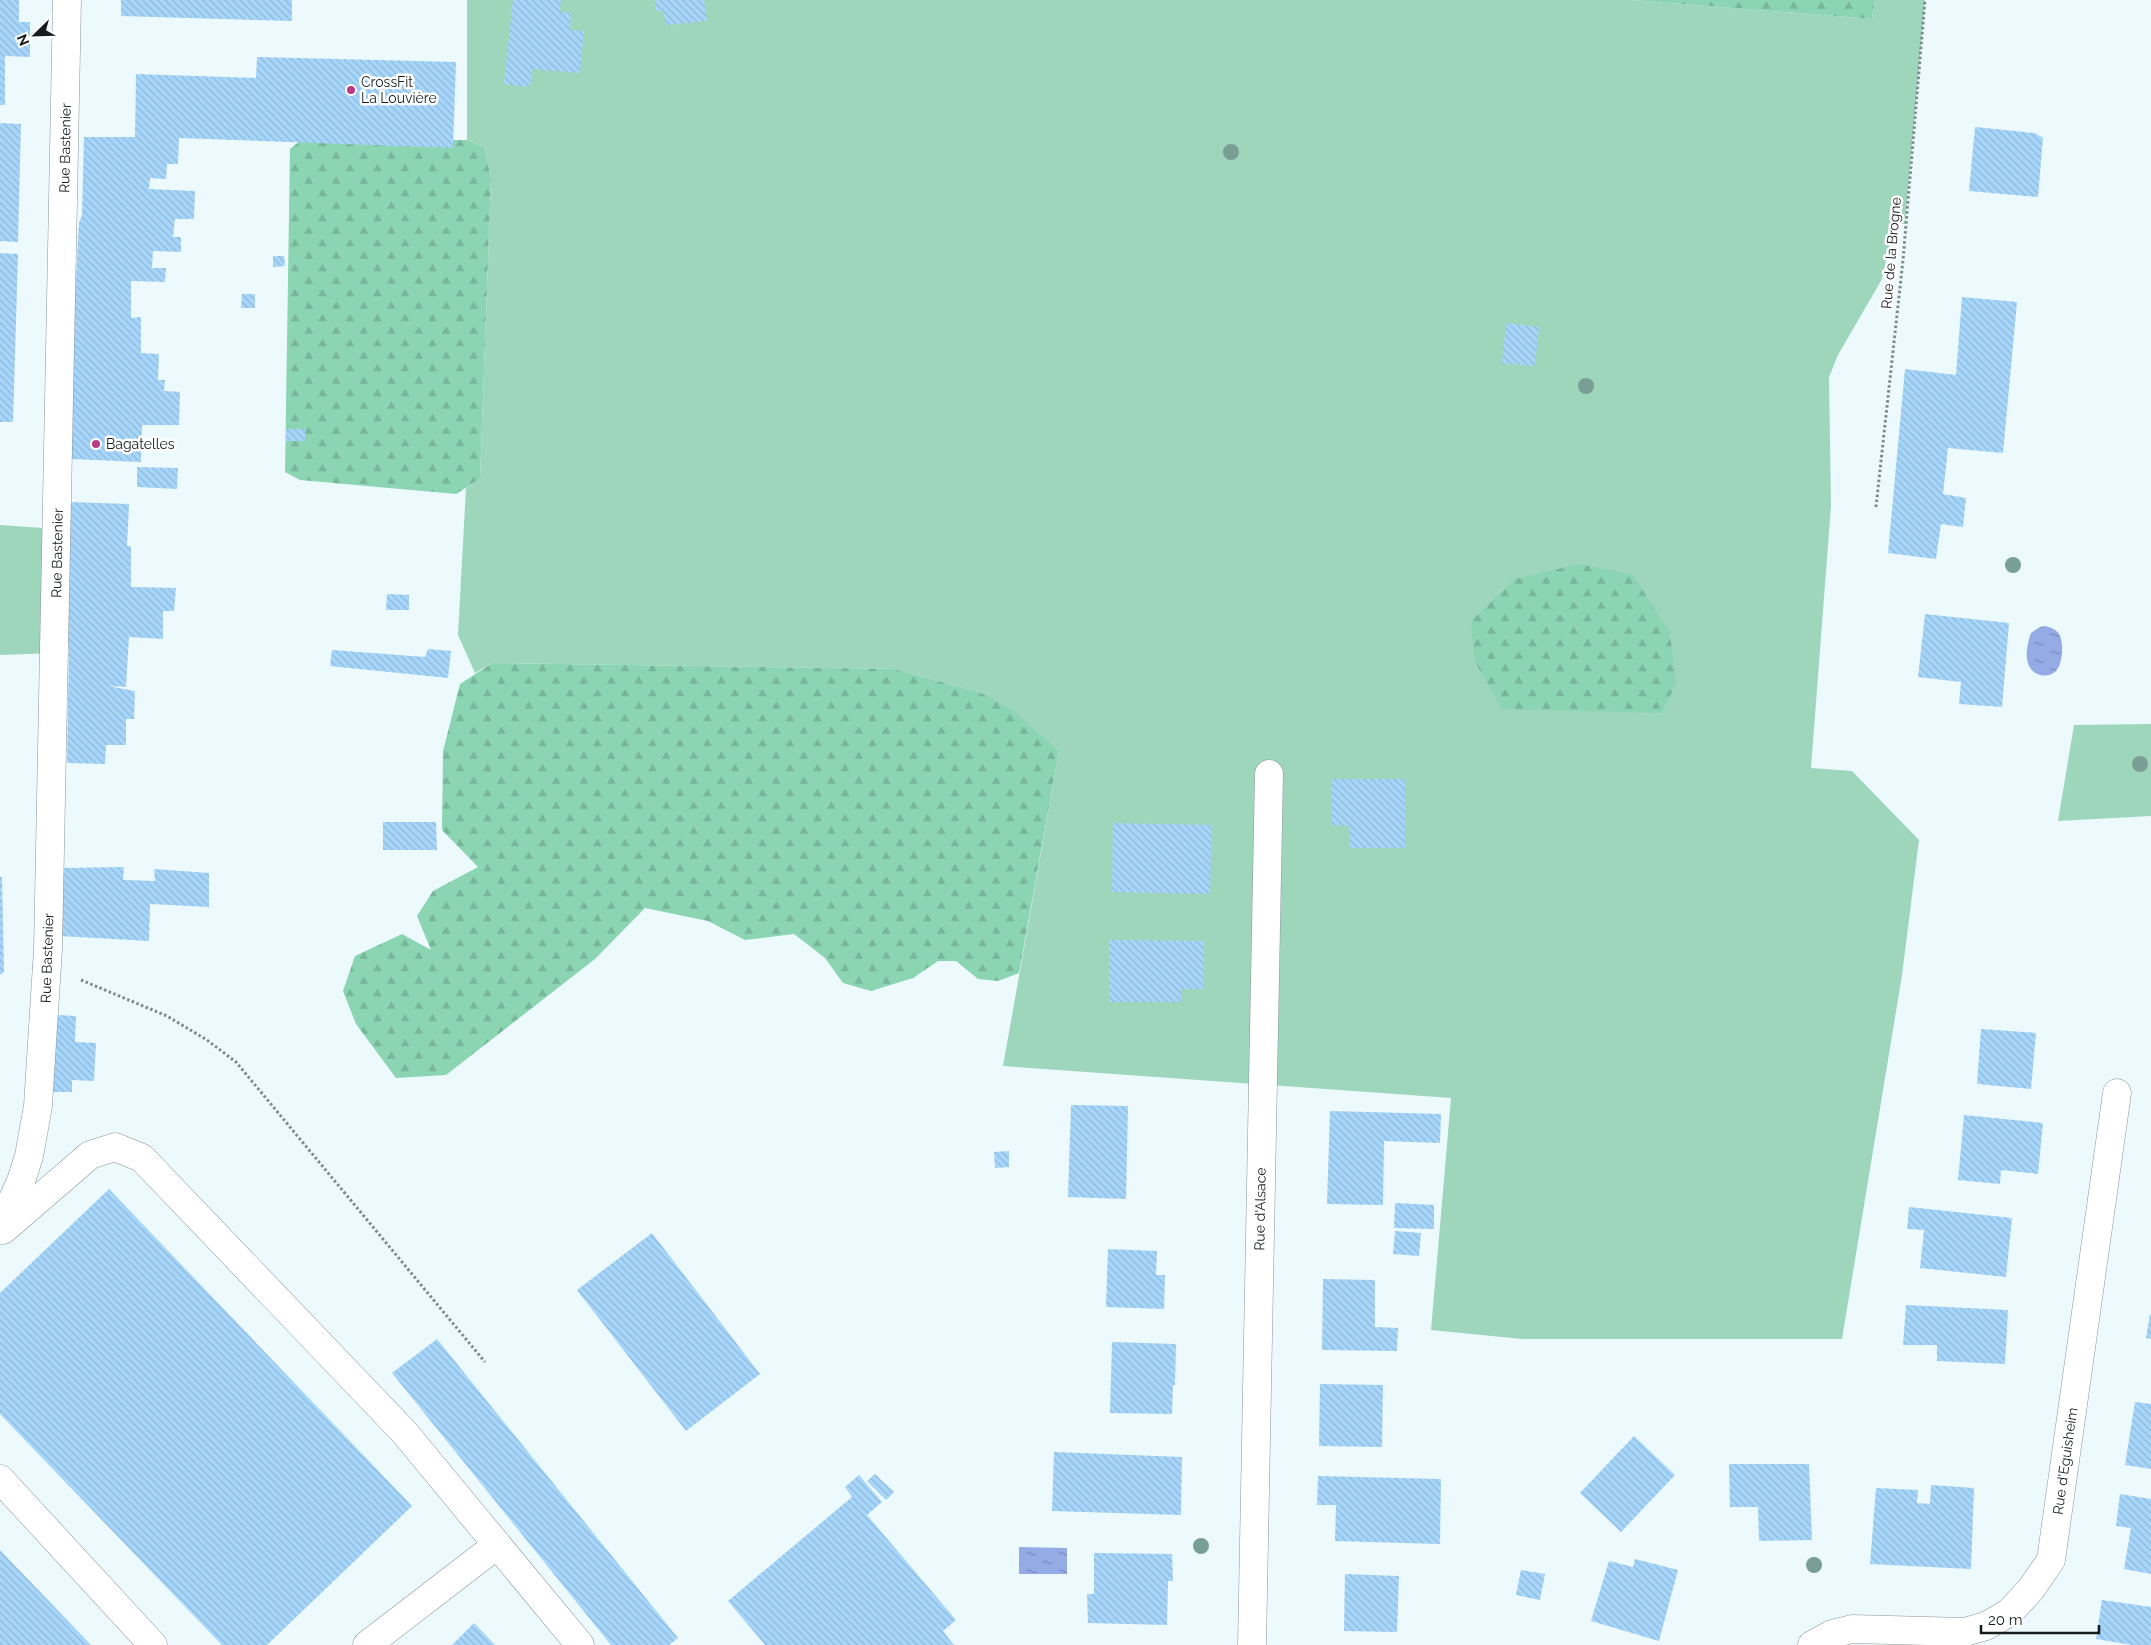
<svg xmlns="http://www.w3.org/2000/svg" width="2151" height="1645" viewBox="0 0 2151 1645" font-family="Raleway,sans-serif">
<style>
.green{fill:#9ed6bb}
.forest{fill:url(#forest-firs)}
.water{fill:url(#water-ripples)}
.building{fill:url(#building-back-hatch)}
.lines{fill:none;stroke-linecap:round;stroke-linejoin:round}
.minor-casing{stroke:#8a969a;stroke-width:29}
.path{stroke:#7f898b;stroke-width:3;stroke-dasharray:2.5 2.5;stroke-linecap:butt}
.minor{stroke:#fff;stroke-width:28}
.tree{fill:#799f94}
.poi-dot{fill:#ba3a86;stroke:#fff;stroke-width:2}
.labels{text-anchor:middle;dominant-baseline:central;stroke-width:5;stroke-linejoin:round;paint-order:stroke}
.poi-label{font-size:14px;fill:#171c1d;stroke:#fff;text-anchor:start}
.street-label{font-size:14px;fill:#171c1d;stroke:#fff}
</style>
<defs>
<pattern id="forest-firs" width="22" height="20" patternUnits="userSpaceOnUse" patternTransform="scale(1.25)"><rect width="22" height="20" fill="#8bd5b2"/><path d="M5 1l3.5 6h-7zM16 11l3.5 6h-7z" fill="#77b699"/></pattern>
<pattern id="water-ripples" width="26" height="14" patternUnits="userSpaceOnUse" patternTransform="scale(1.25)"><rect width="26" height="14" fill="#95abe6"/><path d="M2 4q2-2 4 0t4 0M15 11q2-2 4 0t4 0" fill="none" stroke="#798aba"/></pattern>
<pattern id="building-back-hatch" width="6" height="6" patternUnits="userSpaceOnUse" patternTransform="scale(1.25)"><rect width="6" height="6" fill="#a7d6fb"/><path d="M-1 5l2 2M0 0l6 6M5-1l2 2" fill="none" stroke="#8fb7d7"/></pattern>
</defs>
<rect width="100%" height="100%" fill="#ecfafe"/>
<g class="green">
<polygon points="467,0 1631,0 1872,19 1875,0 1925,0 1905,224 1894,224 1882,279 1838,355 1829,377 1831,506 1811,768 1852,771 1919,840 1902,975 1842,1339 1522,1339 1431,1330 1451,1098 1003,1066 1059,751 981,693 895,669 492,663 475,673 458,635 466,488 480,479 491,178 484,147 467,140"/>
<polygon points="0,525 57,529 54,653 0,655"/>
<polygon points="2151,724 2151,816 2058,821 2074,725"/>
</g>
<g class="forest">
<polygon points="1631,0 1875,0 1872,19"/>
<polygon points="301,140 467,140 484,147 491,178 480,479 456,494 300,480 285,472 290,149"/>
<polygon points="1579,564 1633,575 1670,633 1676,684 1662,713 1502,709 1475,662 1471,621 1515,579"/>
<polygon points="492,663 895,669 981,693 1013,711 1059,751 1019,973 998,981 978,979 956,961 938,961 913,978 871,991 843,983 825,958 794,934 745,940 708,921 645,908 595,959 446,1075 396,1078 356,1024 343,991 355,956 402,934 431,950 417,916 433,891 478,867 442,830 443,751 460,684"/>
</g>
<g class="water">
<path d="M2046 626C2051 628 2056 629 2059 634 2064 641 2063 664 2056 671 2047 680 2031 675 2028 663 2025 655 2028 641 2031 633L2040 627Z"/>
<polygon points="1019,1547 1067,1548 1067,1574 1019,1574"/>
</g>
<g class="building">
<polygon points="0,0 19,0 19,22 30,22 30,57 5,56 5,105 0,105"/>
<polygon points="121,0 292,0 292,21 121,16"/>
<polygon points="513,0 561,0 560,12 571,13 570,30 584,31 580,73 532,69 530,87 504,84"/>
<polygon points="655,0 704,0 707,21 666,25 663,11 656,11"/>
<polygon points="257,57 456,62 453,148 179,138 178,164 167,164 166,179 150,178 149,189 195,191 194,219 175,219 173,237 181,237 181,252 153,251 152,268 166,268 165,282 131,281 131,318 141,317 141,353 159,354 158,380 165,380 164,391 180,392 179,425 142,425 141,462 71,459 74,315 79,223 82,215 84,137 135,137 136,74 256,78"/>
<polygon points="0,123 21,124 18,242 0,241"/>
<polygon points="1975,127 2035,133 2043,138 2038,197 1969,191"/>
<polygon points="0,253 18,254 13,422 0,422"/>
<polygon points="273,256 284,256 285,266 273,267"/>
<polygon points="242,294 255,294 255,308 241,308"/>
<polygon points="1962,297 2017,302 2003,453 1948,448 1943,494 1966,498 1963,527 1941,524 1936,559 1888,553 1905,369 1956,375"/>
<polygon points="1506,323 1539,327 1535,366 1502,363"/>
<rect x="286" y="429" width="19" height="12"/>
<polygon points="137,467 178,468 177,489 137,487"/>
<polygon points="69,502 129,504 127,546 131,546 131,587 176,588 174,611 163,611 163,639 129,637 126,687 108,686 135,691 134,719 126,719 126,745 106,745 105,764 67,763 69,645 66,645"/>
<polygon points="387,594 409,595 409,610 386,610"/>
<polygon points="1925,614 2009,623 2002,707 1959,704 1961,682 1918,677"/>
<polygon points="428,649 451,651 448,678 330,666 332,650 425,657"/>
<polygon points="1332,779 1405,779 1405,848 1350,848 1349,826 1332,825"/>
<polygon points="383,822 436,822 437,850 383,850"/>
<polygon points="1113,823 1212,825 1210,894 1112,892"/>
<polygon points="124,867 123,880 155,881 154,869 209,873 209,907 150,904 149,941 60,936 63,868"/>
<polygon points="0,877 2,877 4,972 0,975"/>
<polygon points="1109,940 1204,941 1203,989 1181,989 1181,1002 1109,1002"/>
<polygon points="57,1015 76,1016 75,1042 96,1043 94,1081 72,1080 72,1092 52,1092"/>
<polygon points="1981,1029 2036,1033 2031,1089 1977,1084"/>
<polygon points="1071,1105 1128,1106 1126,1199 1068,1197"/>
<polygon points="1330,1111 1441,1114 1440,1143 1384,1141 1383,1205 1327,1204"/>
<polygon points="1964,1115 2043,1123 2038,1174 2001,1170 2000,1184 1958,1180"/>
<polygon points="1009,1151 1009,1167 995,1168 994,1152"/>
<polygon points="109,1189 412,1506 267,1645 222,1645 0,1414 0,1293"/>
<polygon points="1395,1203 1434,1205 1434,1229 1394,1228"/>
<polygon points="1909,1207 2012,1218 2006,1277 1920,1268 1924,1230 1907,1229"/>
<polygon points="1395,1231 1421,1233 1419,1256 1393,1254"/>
<polygon points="652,1233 760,1374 686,1431 577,1290"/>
<polygon points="1108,1249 1157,1251 1156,1275 1165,1275 1164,1309 1106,1307"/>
<polygon points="1323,1279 1375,1280 1375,1327 1398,1328 1397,1351 1322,1350"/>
<polygon points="1906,1305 2008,1310 2005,1364 1937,1361 1937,1345 1903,1345"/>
<polygon points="2150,1314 2151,1315 2151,1339 2146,1338"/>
<polygon points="437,1339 678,1638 669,1645 611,1645 392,1373"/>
<polygon points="1112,1342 1176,1344 1175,1385 1173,1385 1172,1414 1110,1413"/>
<polygon points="1320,1384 1383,1385 1382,1447 1319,1446"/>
<polygon points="2135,1402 2151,1404 2151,1469 2125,1465"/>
<polygon points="1634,1436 1675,1475 1621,1532 1580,1493"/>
<polygon points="1054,1452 1182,1457 1181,1515 1052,1511"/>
<polygon points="1729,1464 1809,1464 1812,1540 1759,1541 1758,1507 1730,1507"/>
<polygon points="875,1474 894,1492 886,1500 867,1481"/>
<polygon points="859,1475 882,1502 867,1515 956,1620 943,1631 954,1645 765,1645 728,1601 852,1497 845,1487"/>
<polygon points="1318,1476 1441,1479 1440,1544 1335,1541 1336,1505 1317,1505"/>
<polygon points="1931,1485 1974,1488 1971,1569 1870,1564 1876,1488 1918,1490 1917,1503 1930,1504"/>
<polygon points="2120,1494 2151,1499 2151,1574 2124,1569 2131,1528 2116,1526"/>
<polygon points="0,1550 91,1645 0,1645"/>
<polygon points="1094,1553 1172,1554 1173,1581 1168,1581 1167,1625 1088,1623 1087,1594 1094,1594"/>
<polygon points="1635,1559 1678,1570 1659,1641 1591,1621 1609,1561 1633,1567"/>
<polygon points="1521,1570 1545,1574 1540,1600 1516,1595"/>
<polygon points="1345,1574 1399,1576 1397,1632 1344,1631"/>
<polygon points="2102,1600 2151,1607 2151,1645 2132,1645 2096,1639"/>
<polygon points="474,1623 495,1645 452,1645"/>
</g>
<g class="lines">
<defs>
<g id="minor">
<polyline points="0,1228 21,1181 29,1156 38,1106 48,949 67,0"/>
<polyline points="3,1230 90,1155 115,1147 142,1158 404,1432 580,1645"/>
<polyline points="0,1479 153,1645"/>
<polyline points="367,1645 497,1545"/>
<polyline points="1252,1645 1269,774"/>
<polyline points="1812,1645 1832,1634 1852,1629 1965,1632 1986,1626 2010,1612 2031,1589 2051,1560 2117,1093"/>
</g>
</defs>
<use href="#minor" class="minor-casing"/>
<g class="path">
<polyline points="1876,507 1903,260 1925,0"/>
<polyline points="81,980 167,1016 207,1040 236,1062 485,1362"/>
</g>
<use href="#minor" class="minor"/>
</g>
<g class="tree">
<circle cx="1231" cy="152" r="8"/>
<circle cx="1586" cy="386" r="8"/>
<circle cx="2013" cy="565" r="8"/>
<circle cx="2140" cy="764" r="8"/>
<circle cx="1201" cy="1546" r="8"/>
<circle cx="1814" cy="1565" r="8"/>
</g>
<g class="poi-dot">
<circle cx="351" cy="90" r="5"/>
<circle cx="96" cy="444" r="5"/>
</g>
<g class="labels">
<g class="poi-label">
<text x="361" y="82">CrossFit<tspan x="361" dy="16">La Louvière</tspan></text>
<text x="106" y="444">Bagatelles</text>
</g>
<g class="street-label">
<text transform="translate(65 148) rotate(-89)">Rue Bastenier</text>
<text transform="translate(1891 253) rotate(-85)">Rue de la Brogne</text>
<text transform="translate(57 553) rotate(-89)">Rue Bastenier</text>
<text transform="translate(47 958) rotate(-88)">Rue Bastenier</text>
<text transform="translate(1260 1209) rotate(-89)">Rue d'Alsace</text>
<text transform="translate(2065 1461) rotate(-82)">Rue d'Eguisheim</text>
</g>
</g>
<g transform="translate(35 35) rotate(247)" stroke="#ffffff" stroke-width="4" paint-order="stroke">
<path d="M0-4L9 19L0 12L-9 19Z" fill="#171c1d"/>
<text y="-8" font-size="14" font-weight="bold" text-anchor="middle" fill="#171c1d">N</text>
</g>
<path d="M1981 1625v8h118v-8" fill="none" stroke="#171c1d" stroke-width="2.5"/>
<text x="1988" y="1625" font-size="15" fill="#171c1d" stroke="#ffffff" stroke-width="4" paint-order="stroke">20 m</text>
</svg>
